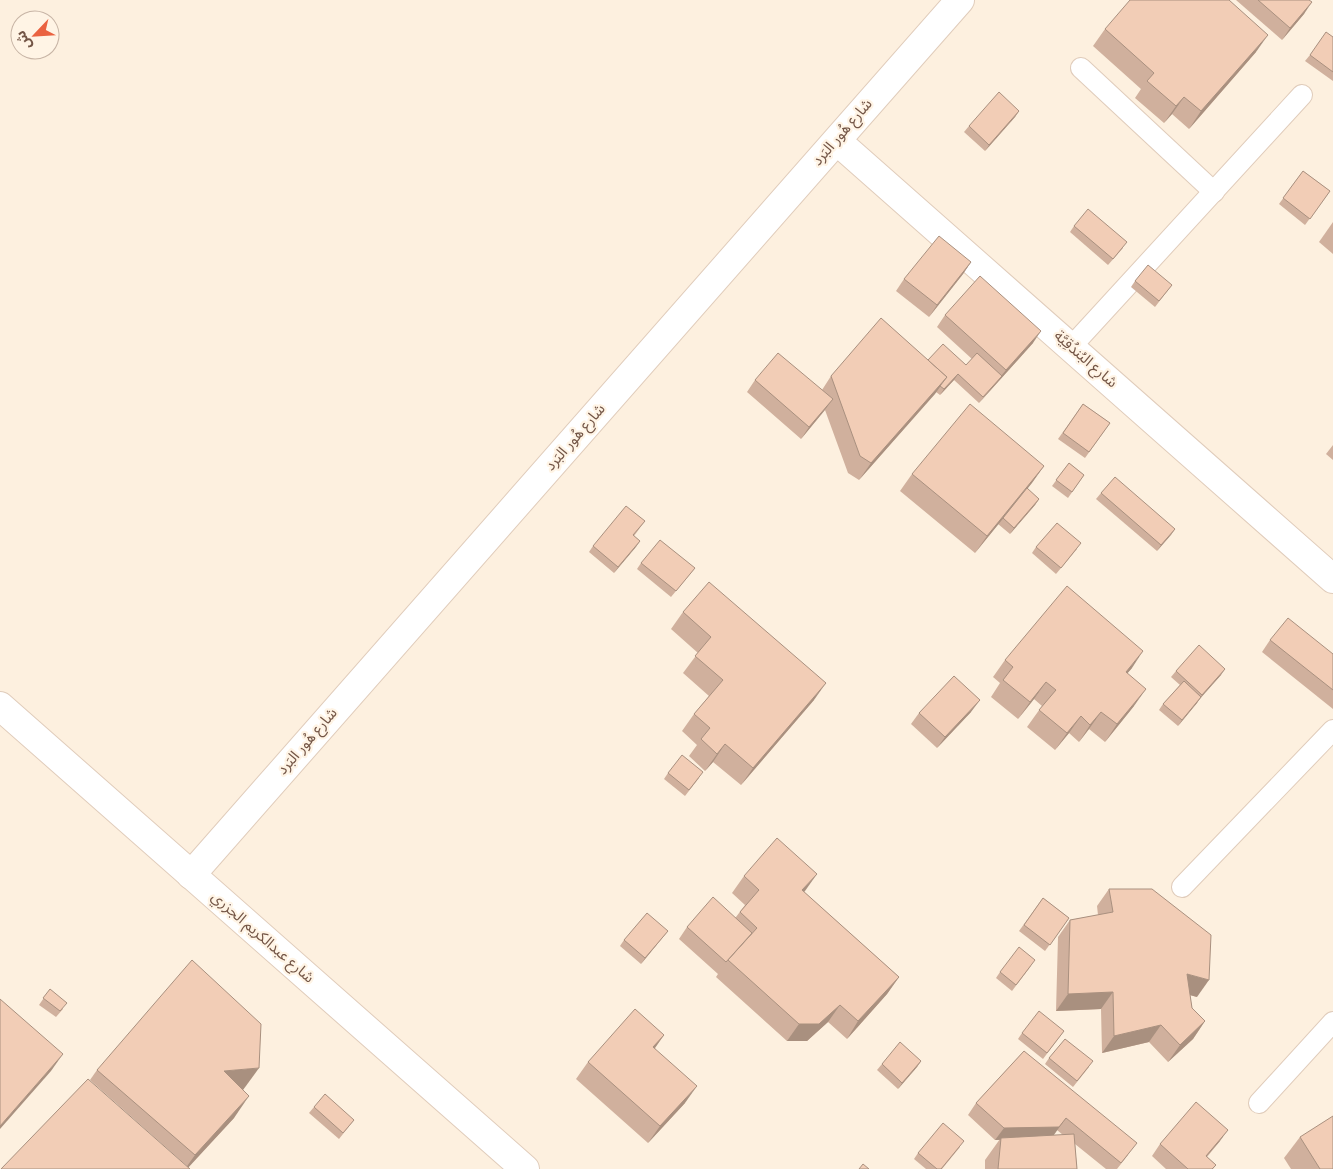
<svg xmlns="http://www.w3.org/2000/svg" width="1333" height="1169" viewBox="0 0 1333 1169" font-family="Overpass,'Noto Sans Arabic',sans-serif">
<style>
.lines{fill:none;stroke-linecap:round;stroke-linejoin:round}
.lane-casing{stroke:#e0ccbb;stroke-width:22}
.street-casing{stroke:#e0ccbb;stroke-width:30}
.lane{stroke:#fff;stroke-width:20}
.street{stroke:#fff;stroke-width:28}
.wall{fill:#d0b09d;fill-rule:evenodd}
.shaded-wall{fill:#a9907f}
.building{fill:#f2cdb6;stroke:#a9907f}
.labels{text-anchor:middle;dominant-baseline:central;stroke-width:4.5;stroke-linejoin:round;paint-order:stroke}
.street-label{font-size:15px;fill:#735546;stroke:#fff4e5}
</style>
<rect width="100%" height="100%" fill="#fdf0df"/>
<g class="lines">
<defs>
<g id="lane">
<polyline points="1081,68 1214,192"/>
<polyline points="1071,347 1302,95"/>
<polyline points="1182,887 1333,730"/>
<polyline points="1259,1103 1333,1022"/>
</g>
<g id="street">
<polyline points="837,141 1333,579"/>
<polyline points="0,706 525,1169"/>
<polyline points="191,875 960,0"/>
</g>
</defs>
<use href="#lane" class="lane-casing"/>
<use href="#street" class="street-casing"/>
<use href="#lane" class="lane"/>
<use href="#street" class="street"/>
</g>
<g class="wall">
<polygon points="1236,0 1309,0 1304,14 1282,40"/>
<polygon points="1105,29 1256,52 1189,129 1172,114 1164,123 1135,98 1141,89 1093,46"/>
<polygon points="1333,37 1333,81 1305,61 1310,55"/>
<polygon points="1019,111 1015,117 985,151 964,132 969,126"/>
<polygon points="1303,171 1330,191 1305,225 1279,204"/>
<polygon points="1333,222 1333,254 1319,242"/>
<polygon points="1074,226 1123,248 1108,265 1070,232"/>
<polygon points="971,262 963,274 929,317 896,291 904,279"/>
<polygon points="1135,281 1172,285 1155,307 1131,287"/>
<polygon points="945,315 1033,343 979,403 954,380 940,395 936,392 859,480 848,473 825,410 801,439 747,392 755,380 822,390 831,376 928,360 966,365 972,359 937,327"/>
<polygon points="1083,404 1110,423 1085,458 1058,439"/>
<polygon points="1333,445 1333,460 1326,454"/>
<polygon points="1069,463 1084,475 1068,498 1052,486"/>
<polygon points="1044,466 1027,489 1039,499 1035,505 1010,534 998,524 999,523 975,553 900,491 912,474"/>
<polygon points="1101,493 1175,529 1157,551 1096,499"/>
<polygon points="645,521 634,536 640,541 614,573 589,552 593,546"/>
<polygon points="1036,547 1077,549 1056,574 1032,553"/>
<polygon points="641,563 695,568 671,597 637,569"/>
<polygon points="683,612 814,700 741,785 713,762 705,771 689,756 697,745 682,731 694,714 709,696 683,673 698,653 671,629"/>
<polygon points="1270,640 1333,654 1333,709 1262,652"/>
<polygon points="1005,660 1132,668 1127,673 1134,706 1105,742 1089,729 1079,742 1069,733 1055,750 1027,727 1042,706 1034,699 1018,719 991,697 1000,683 993,677"/>
<polygon points="1176,671 1221,675 1201,697 1197,703 1178,726 1159,710 1163,704 1180,685 1171,677"/>
<polygon points="971,712 937,748 911,724 919,713"/>
<polygon points="668,773 699,778 685,796 664,779"/>
<polygon points="744,876 804,892 899,977 887,994 847,1039 828,1022 807,1041 787,1041 716,977 718,974 679,939 687,927 736,917 745,905 732,893"/>
<polygon points="1109,889 1197,997 1190,995 1192,1008 1205,1021 1193,1039 1168,1062 1149,1042 1102,1053 1101,1009 1056,1011 1058,937 1070,920 1098,915 1097,906"/>
<polygon points="1043,898 1069,918 1045,951 1019,931"/>
<polygon points="668,931 641,964 620,946 624,940"/>
<polygon points="1031,966 1012,991 996,978 1000,972"/>
<polygon points="50,989 63,1009 56,1017 39,1005"/>
<polygon points="1064,1031 1043,1059 1018,1039 1022,1033"/>
<polygon points="664,1035 655,1048 685,1103 648,1143 576,1079 588,1062"/>
<path d="M1024 1051 1128 1155 1117 1169H1106L1075 1144 1077 1169H985V1160L1000 1139 995 1140 968 1115 976 1103ZM1057 1130 1063 1135H1053Z"/>
<polygon points="1049,1058 1089,1067 1073,1087 1045,1064"/>
<polygon points="921,1061 917,1067 898,1089 877,1070 882,1064"/>
<polygon points="97,1070 243,1090 234,1118 188,1167 90,1080"/>
<polygon points="314,1107 354,1120 339,1139 309,1113"/>
<polygon points="1300,1137 1333,1169 1291,1169 1284,1158"/>
<polygon points="1220,1141 1207,1157 1216,1165 1213,1169 1166,1169 1152,1156 1160,1144"/>
<polygon points="960,1147 942,1169 926,1169 914,1159 918,1153"/>
</g>
<g class="shaded-wall">
<polygon points="1312,2 1304,14 1282,40 1290,28"/>
<polygon points="1268,35 1256,52 1189,129 1201,111"/>
<polygon points="1184,97 1172,114 1164,123 1176,106"/>
<polygon points="1019,111 1015,117 985,151 989,145"/>
<polygon points="971,262 963,274 929,317 937,305"/>
<polygon points="1041,331 1033,343 979,403 1006,370"/>
<polygon points="958,374 954,380 940,395 944,389"/>
<polygon points="947,377 935,394 859,480 871,463"/>
<polygon points="833,399 824,411 801,439 809,427"/>
<polygon points="1044,466 1032,483 975,553 987,536"/>
<polygon points="1039,499 1035,505 1010,534 1014,528"/>
<polygon points="1175,529 1171,535 1157,551 1161,545"/>
<polygon points="640,541 636,547 614,573 618,567"/>
<polygon points="1143,651 1132,668 1114,689 1126,672"/>
<polygon points="1225,669 1221,675 1198,701 1202,695"/>
<polygon points="1046,682 1034,699 1018,719 1030,702"/>
<polygon points="826,683 814,700 741,785 753,768"/>
<polygon points="1146,689 1134,706 1105,742 1117,724"/>
<polygon points="1201,697 1197,703 1178,726 1182,720"/>
<polygon points="980,700 971,712 937,748 945,737"/>
<polygon points="1101,712 1089,729 1079,742 1090,725"/>
<polygon points="1081,716 1069,733 1055,750 1067,733"/>
<polygon points="725,744 713,762 705,771 717,754"/>
<polygon points="817,874 805,891 790,907 802,890"/>
<polygon points="668,931 663,937 641,964 645,958"/>
<polygon points="1187,974 1209,980 1197,997 1175,991"/>
<polygon points="899,977 887,994 847,1039 858,1021"/>
<polygon points="1113,992 1101,1009 1056,1011 1068,994"/>
<polygon points="840,1005 828,1022 807,1041 787,1041 799,1024"/>
<polygon points="1205,1021 1193,1039 1168,1062 1180,1045"/>
<polygon points="1161,1025 1149,1042 1102,1053 1114,1036"/>
<polygon points="664,1035 652,1052 653,1047"/>
<polygon points="63,1054 51,1071 0,1129 0,1126"/>
<polygon points="921,1061 917,1067 898,1089 902,1083"/>
<polygon points="259,1068 243,1090 209,1093 224,1071"/>
<polygon points="697,1086 685,1103 648,1143 660,1126"/>
<polygon points="249,1096 234,1118 187,1169 185,1169 195,1155"/>
<polygon points="1066,1118 1051,1139 995,1140 1004,1128"/>
<polygon points="1228,1130 1220,1141 1197,1167 1206,1156"/>
</g>
<g class="building">
<polygon points="1130,0 1229,0 1268,35 1201,111 1184,97 1176,106 1147,81 1154,73 1105,29"/>
<polygon points="1258,0 1309,0 1312,2 1290,28"/>
<polygon points="1326,32 1333,37 1333,72 1310,55"/>
<polygon points="999,92 1019,111 989,145 969,126"/>
<polygon points="1303,171 1330,191 1310,219 1283,198"/>
<polygon points="1088,209 1127,242 1113,259 1074,226"/>
<polygon points="939,236 971,262 937,305 904,279"/>
<polygon points="1148,265 1172,285 1159,301 1135,281"/>
<polygon points="980,276 1041,331 1006,370 945,315"/>
<polygon points="881,318 947,377 871,463 860,456 831,376"/>
<polygon points="943,344 966,365 977,353 1002,376 983,397 958,374 944,389 940,386 947,377 928,360"/>
<polygon points="778,353 833,399 809,427 755,380"/>
<polygon points="970,404 1044,466 987,536 912,474"/>
<polygon points="1083,404 1110,423 1089,452 1063,433"/>
<polygon points="1069,463 1084,475 1072,492 1056,480"/>
<polygon points="1115,477 1175,529 1161,545 1101,493"/>
<polygon points="1027,488 1039,499 1014,528 1003,518"/>
<polygon points="626,506 645,521 633,535 640,541 618,567 593,546"/>
<polygon points="1057,523 1081,543 1061,568 1036,547"/>
<polygon points="660,540 695,568 676,591 641,563"/>
<polygon points="709,582 826,683 753,768 725,744 717,754 701,739 710,728 694,714 723,680 695,656 711,637 683,612"/>
<polygon points="1067,586 1143,651 1126,672 1146,689 1117,724 1101,712 1090,725 1081,716 1067,733 1039,710 1056,690 1046,682 1030,702 1003,680 1013,667 1005,660"/>
<polygon points="1288,618 1333,654 1333,690 1270,640"/>
<polygon points="1199,645 1225,669 1202,695 1176,671"/>
<polygon points="954,676 980,700 945,737 919,713"/>
<polygon points="1184,681 1201,697 1182,720 1163,704"/>
<polygon points="682,755 703,772 689,790 668,773"/>
<polygon points="777,838 817,874 802,890 899,977 858,1021 840,1005 819,1024 799,1024 728,960 757,928 740,912 759,890 744,876"/>
<polygon points="1109,889 1152,889 1211,935 1209,980 1187,974 1192,1008 1205,1021 1180,1045 1161,1025 1114,1036 1113,992 1068,994 1070,920 1113,912"/>
<polygon points="713,897 752,933 726,962 687,927"/>
<polygon points="1043,898 1069,918 1050,945 1024,925"/>
<polygon points="647,913 668,931 645,958 624,940"/>
<polygon points="1019,947 1035,960 1016,985 1000,972"/>
<polygon points="192,960 261,1024 259,1068 224,1071 249,1096 195,1155 97,1070"/>
<polygon points="50,989 67,1003 60,1011 43,998"/>
<polygon points="0,999 63,1054 0,1126"/>
<polygon points="635,1009 664,1035 653,1047 697,1086 660,1126 588,1062"/>
<polygon points="1039,1011 1064,1031 1047,1053 1022,1033"/>
<polygon points="1065,1039 1093,1061 1077,1081 1049,1058"/>
<polygon points="900,1042 921,1061 902,1083 882,1064"/>
<polygon points="1024,1051 1137,1143 1121,1163 1066,1118 1059,1127 1004,1128 976,1103"/>
<polygon points="88,1079 190,1169 1,1169"/>
<polygon points="325,1094 354,1120 343,1133 314,1107"/>
<polygon points="1196,1102 1228,1130 1206,1156 1216,1165 1212,1169 1188,1169 1160,1144"/>
<polygon points="1333,1116 1333,1169 1320,1169 1300,1137"/>
<polygon points="943,1123 964,1141 941,1169 937,1169 918,1153"/>
<polygon points="1074,1134 1077,1169 998,1169 1001,1138"/>
<polygon points="863,1164 869,1169 859,1169"/>
</g>
<g class="labels">
<g class="street-label">
<text transform="translate(843 133) rotate(-49)">شارع هُور البَرد</text>
<text transform="translate(1085 360) rotate(41)">شارع البُندُقِيَّة</text>
<text transform="translate(576 438) rotate(-49)">شارع هُور البَرد</text>
<text transform="translate(308 742) rotate(-49)">شارع هُور البَرد</text>
<text transform="translate(262 938) rotate(41)">شارع عبدالكريم الجزري</text>
</g>
</g>
<g transform="translate(35 35) rotate(245)"><circle r="24" fill="#fff4e5" stroke="#c7b4a5"/>
<path d="M0-4L9 19L0 12L-9 19Z" fill="#ea6240"/>
<text y="-8" font-size="14" font-weight="bold" text-anchor="middle" fill="#735546">ش</text>
</g>
</svg>
